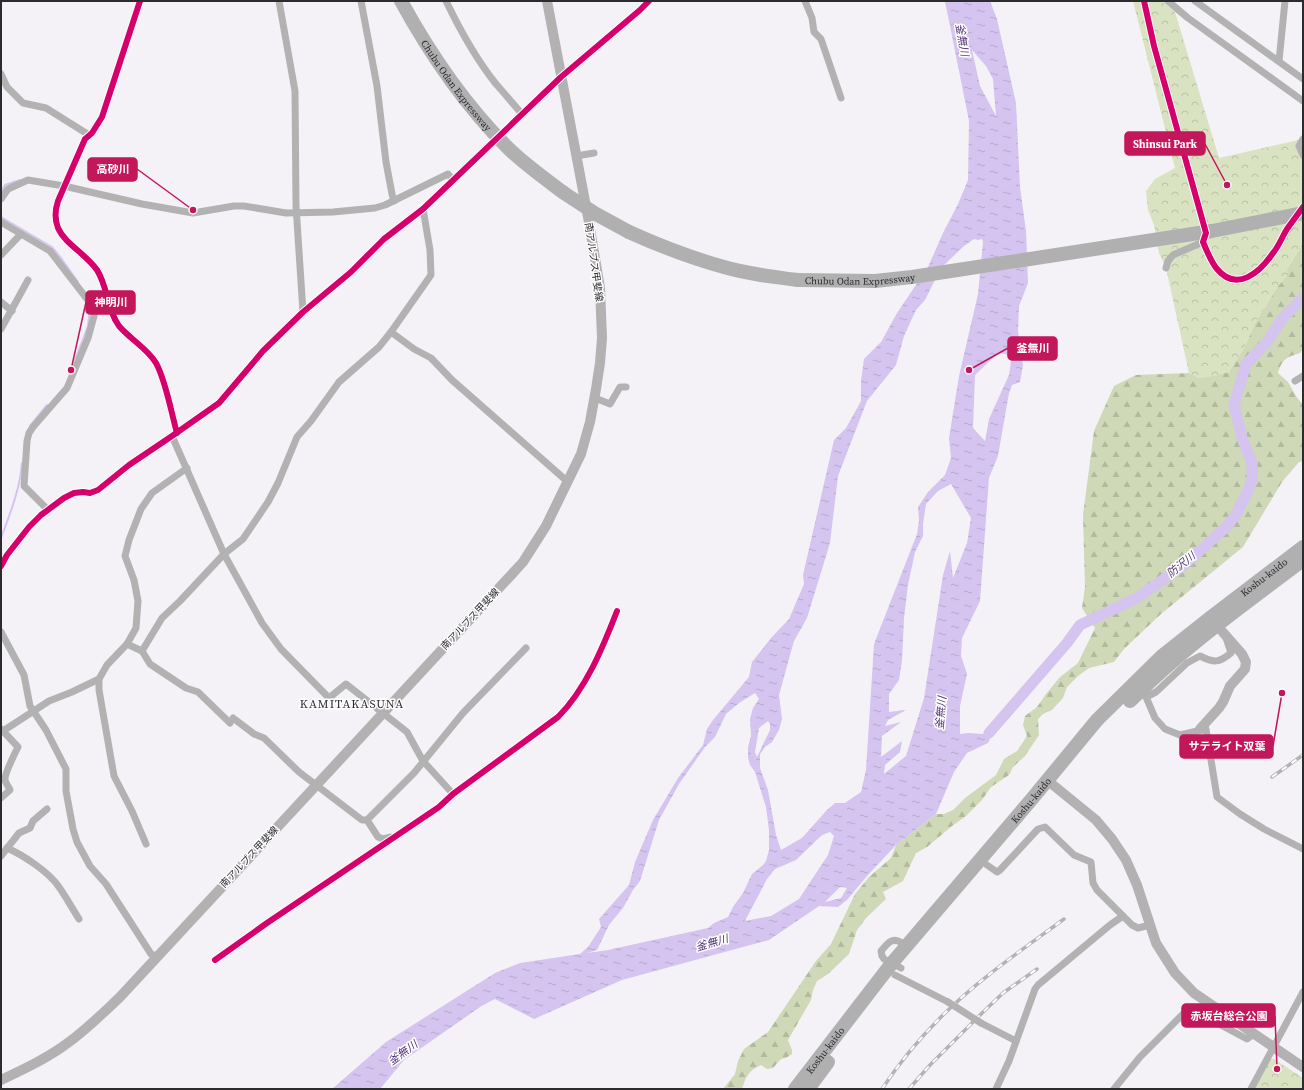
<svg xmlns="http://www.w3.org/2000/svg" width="1304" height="1090" viewBox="0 0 1304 1090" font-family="'Source Serif 4','Noto Sans JP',serif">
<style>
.forest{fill:url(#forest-firs)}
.park{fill:url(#park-crowns)}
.water{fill:url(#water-ripples);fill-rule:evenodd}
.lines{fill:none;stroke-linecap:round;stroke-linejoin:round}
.stream{stroke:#d4c4ef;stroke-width:2}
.river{stroke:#d4c4ef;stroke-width:11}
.street-tunnel{stroke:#cccacf;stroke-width:7;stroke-dasharray:7 3.5;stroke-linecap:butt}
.street{stroke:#b3b2b3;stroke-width:7}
.secondary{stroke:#b3b1b2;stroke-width:10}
.highway{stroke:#b0b0b1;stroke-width:14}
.rail-casing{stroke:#b3b2b4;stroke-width:3.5}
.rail{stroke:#fff;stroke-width:2;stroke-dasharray:6;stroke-linecap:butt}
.street-bridge{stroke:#b3b2b3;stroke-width:7}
.highway-bridge{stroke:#b0b0b1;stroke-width:14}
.cycleway-casing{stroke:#fff;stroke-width:8}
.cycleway{stroke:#d6006c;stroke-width:6}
.labels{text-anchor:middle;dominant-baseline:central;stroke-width:3;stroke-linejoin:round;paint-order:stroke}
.street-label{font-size:10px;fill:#2c2b2e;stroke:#fff}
.water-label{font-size:11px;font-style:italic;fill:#523379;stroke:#fff}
.quarter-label{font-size:12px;letter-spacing:1px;fill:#2c2b2e;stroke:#fff}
.leader{fill:none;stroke:#c2185b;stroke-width:1.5}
.callout-dot{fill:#c2185b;stroke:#fff;stroke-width:1.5}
.callout{fill:#c2185b;stroke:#c2185b;stroke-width:1.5}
.callout-label{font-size:11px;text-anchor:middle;font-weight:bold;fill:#fff}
</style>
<defs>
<pattern id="forest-firs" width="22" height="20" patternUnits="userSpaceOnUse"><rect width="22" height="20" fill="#cfd8b7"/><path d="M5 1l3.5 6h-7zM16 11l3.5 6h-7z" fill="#b2ba9e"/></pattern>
<pattern id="park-crowns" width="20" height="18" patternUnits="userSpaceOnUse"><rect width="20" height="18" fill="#d9e2c1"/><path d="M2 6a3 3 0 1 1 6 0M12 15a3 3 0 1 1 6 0" fill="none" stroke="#bac2a6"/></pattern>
<pattern id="water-ripples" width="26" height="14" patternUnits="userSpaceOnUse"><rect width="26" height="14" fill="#d4c4ef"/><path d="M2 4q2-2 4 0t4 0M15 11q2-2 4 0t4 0" fill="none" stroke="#b6a9cd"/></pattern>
</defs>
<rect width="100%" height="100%" fill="#f4f2f7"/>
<path class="forest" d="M1303 238V349L1300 353C1287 357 1282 359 1278 373L1288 382 1296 396 1303 405V461L1299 462 1282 482 1243 547 1161 614 1124 649 1114 662 1089 668 1078 676 1067 687 1063 698 1052 710 1043 714 1038 719 1039 735 1025 756 1013 767 1009 775 991 787 982 800 966 816 952 826 927 847 916 853 903 881 883 892 886 899 866 918 857 930 849 954 828 974 817 981 813 990 811 1000 788 1040 792 1050V1054L786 1058 781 1059 773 1068 767 1069 761 1065C748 1071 746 1077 742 1089H723L735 1074 738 1061 744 1049 768 1032 816 961 831 944 855 894 869 877 891 858 896 845 936 814H944L953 810 965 798 996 775 1004 759 1017 751 1027 736 1023 725 1025 716 1037 707 1046 694 1060 677 1078 663 1095 628 1082 608 1085 587 1083 515 1094 431 1114 386 1136 375 1189 373 1199 378 1229 372 1245 346 1255 323 1278 286 1287 275V269L1301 247Z"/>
<g class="park">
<polygon points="1133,1 1162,1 1175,12 1219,158 1298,140 1303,153 1303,238 1301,247 1287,269 1288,275 1278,286 1255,323 1245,346 1229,372 1215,376 1199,378 1189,373 1166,268 1159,253 1154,225 1148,210 1146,191 1155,179 1175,168"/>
<polygon points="1270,1059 1274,1059 1303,1078 1303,1089 1255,1089"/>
</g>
<path class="water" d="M945 1H990L997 19 1016 103 1020 187 1026 231 1028 283 1019 306 1018 331 1023 365 1020 382 1012 385 1009 393 998 456 989 478 980 601 962 638 961 656 967 674 960 706V734L968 733 983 734 999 721 988 743 967 753 954 772 936 814 896 845 867 876 847 900 838 907 819 906 769 940 622 980 534 1019 495 999 483 1005 404 1060 380 1089H332L386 1042 495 973 520 963 580 954 588 947 601 927 599 919 629 885 635 862 653 820 678 778 703 745 707 729 713 720 749 677 752 662 772 637 789 619 804 584 803 575 834 440 846 428 861 401V381L864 359 881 342 897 313 928 267 943 233 958 204 968 180 969 121ZM972 50 986 66 993 79 996 116 980 86ZM974 239 978 240 982 239 983 242 978 294 959 376 949 438 951 458 945 475 928 492 918 507 919 521 917 534 874 644 866 770 861 792 845 803H835L826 811 802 838 781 850 776 835 768 790 760 768V754L765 747 772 742 779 730 782 719 779 695 794 641 807 618 830 543 838 476 867 401 896 365 904 336 916 310 925 300 941 268 964 246ZM998 353 1006 354 1011 361 1009 375 989 419 985 441 973 428 975 375ZM951 484 971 518 967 543 953 578 950 551 943 575 924 698 906 756 884 774 885 765 900 752 902 741 881 757 882 736 901 722 885 726 888 720 906 710 889 712V694L899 680 902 660 904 618 908 585 915 552 923 536V524L926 504 938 491ZM755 693 759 699 753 708 750 719 751 736 748 747V758L750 765 755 772 766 807 769 830V850L766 861 763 865 752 874 743 893 733 907 728 917 714 923 708 928 608 950 587 953 597 950 609 925 618 914 623 908 633 890 640 881 659 820 679 784 705 747 715 737 726 714 739 703ZM768 721 770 724V730L757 757 755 752 759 728ZM830 832 834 836 828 855 799 899 771 916 745 921 767 879 775 869 796 860 822 835ZM840 887 847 888 841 898 825 902Z"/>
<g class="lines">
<g class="stream">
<polyline points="1,192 5,185 20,180"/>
<polyline points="1,217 52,247 61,258 78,282"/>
<polyline points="75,360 88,326 90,306"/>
<polyline points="30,426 47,405"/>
<path d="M1 538C10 514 20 489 22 463"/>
</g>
<polyline class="river" points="989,733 1067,643 1080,625 1137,598 1184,565 1225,528 1235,516 1248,491 1252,479 1252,463 1242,438 1234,405 1246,364 1268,341 1281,320 1303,298"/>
<polyline class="street-tunnel" points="488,146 518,119"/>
<g class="street">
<path d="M140 1 102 117 92 133 85 139 58 201C55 210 54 218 58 228 65 244 86 254 97 270 108 287 107 310 119 326 130 339 148 349 156 363 166 381 171 412 177 433"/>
<polyline points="279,1 295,91 296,206 303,312"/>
<polyline points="361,1 377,86 386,162 392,194 394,201"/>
<path d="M446 1C460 30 476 59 496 84 505 94 514 105 523 115"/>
<polyline points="805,1 812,18 814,32 821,39 841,98"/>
<polyline points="1144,1 1154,46 1201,215 1206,233 1203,242 1214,265 1218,270 1224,276 1234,280 1242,280 1256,273 1273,253 1298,214"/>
<polyline points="1168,1 1188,18 1303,101"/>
<polyline points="1195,1 1303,79"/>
<polyline points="1279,61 1285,1"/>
<polyline points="1,74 7,87 23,103 46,108 89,135"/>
<polyline points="518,119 561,77 640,10 649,1"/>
<polyline points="1303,139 1299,146 1303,155"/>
<polyline points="576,156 594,153"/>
<polyline points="1,199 8,189 28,180 64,186 142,204 193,213 234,206 244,206 286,213 333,212 375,208 385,205 448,174 453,180"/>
<polyline points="1,222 50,251 94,308 94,316 88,338 67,388 33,427 29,433 27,441 24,486 48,510"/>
<polyline points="1,255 21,234"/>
<polyline points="1166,268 1168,261 1173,255 1203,242"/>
<polyline points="1,302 12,311"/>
<polyline points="94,308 97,303 108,295"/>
<polyline points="1,329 28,280"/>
<polyline points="391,332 414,349 431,358 452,380 568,482"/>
<polyline points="1295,381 1303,376"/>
<polyline points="595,398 610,404 620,387 626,387"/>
<polyline points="172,436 224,554 262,623 281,649 329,698 346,684 407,732 423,761 453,794"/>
<polyline points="1,566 7,555 29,527 41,515 64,498 74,493 83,492 90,493 98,490 129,465 172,436 219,403 263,351 303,312 351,272 384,239 423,209 488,146"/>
<polyline points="1,632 24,675 30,706 46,730 66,769 66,791 73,829 77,842 90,866 106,884 151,954 157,956"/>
<polyline points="127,644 136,628 138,601 134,580 125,556 129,540 141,509 152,493 187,468"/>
<polyline points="142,651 162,618 180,601 224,554 243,539 268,502 278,483 297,437 311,421 339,382 379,347 391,332 431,275 430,250 423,209"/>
<polyline points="99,679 99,690 114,776 132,811 146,844"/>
<polyline points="1140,690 1146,697 1155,718 1165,729 1180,735 1206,729 1217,797 1240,814 1264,829 1303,849"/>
<path d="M1146 697 1156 692 1187 663 1200 656C1214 663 1219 663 1231 653L1226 638"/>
<polyline points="233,718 254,734 264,738 299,772 362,820 367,820 414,773 463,713 526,648"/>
<path d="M1 729 18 747C15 753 5 774 5 779 5 784 9 786 10 790L1 798"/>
<polyline points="3,731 49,701 72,692 99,679 107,665 127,644 142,651 150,664 186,688 198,692 230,723"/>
<polyline points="367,820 378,837 383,839 391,837"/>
<path d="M7 848C23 855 49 872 59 887 66 897 72 908 79 919"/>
<polyline points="1,856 19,833 30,828 33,821 47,809"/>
<polyline points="987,865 997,872 1000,870 1038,829 1045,827 1074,855 1091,862 1093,883 1097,890 1132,925 1138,928 1150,925"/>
<path d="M215 960 267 923 439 807 453 794 558 717C586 689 603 647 617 611"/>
<path d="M901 968 884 959 882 956 881 951C886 946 890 938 898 941 903 943 904 944 909 944"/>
<polyline points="895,975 948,1002"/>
<polyline points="981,1023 1016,1041"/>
<polyline points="996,1089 1009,1061 1035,989 1038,985 1110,925 1123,916"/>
<polyline points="1114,1089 1140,1057 1188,1009 1191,1009 1247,1039 1254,1034"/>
<polyline points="1251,1089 1303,992"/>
</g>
<g class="secondary">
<polyline points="1200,729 1219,708 1223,702 1230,686 1245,669 1246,662 1242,654 1213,621"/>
<polyline points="1047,780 1096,820 1112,839 1126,860 1137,885 1156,943 1175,973 1194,993 1303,1067"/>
<path d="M1 1080C24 1069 48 1058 69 1042 87 1029 103 1013 120 997L513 573 523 562 546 526 581 454 590 422 596 389 600 363 602 338 600 288 588 217 547 1"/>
</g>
<g class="highway">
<path id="s1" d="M401 1C430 54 464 104 507 147 524 164 544 178 564 193"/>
<path d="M629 232C660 246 691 258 724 267 748 274 773 277 798 280"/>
<path d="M1130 701C1183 648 1243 605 1303 560"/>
<path id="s2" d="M795 1089 892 963 1031 800 1097 720 1162 656 1210 618 1303 547"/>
<polyline points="808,1089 828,1062"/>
</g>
<defs>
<g id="rail">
<polyline points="1272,777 1303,755"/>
<path d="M882 1089C899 1063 920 1038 942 1016 979 979 1022 950 1064 919"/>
<polyline points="909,1089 930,1065 979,1016 1003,993 1037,969"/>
</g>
</defs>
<use href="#rail" class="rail-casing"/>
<use href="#rail" class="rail"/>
<polyline class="street-bridge" points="948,1002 981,1023"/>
<g class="highway-bridge">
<polyline points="564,193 596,214 629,232"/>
<path id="s3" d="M798 280 875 281 912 277 1212 231 1303 213"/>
</g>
<defs>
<g id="cycleway">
<path d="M140 1 102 117 92 133 85 139 58 201C55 210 54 218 58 228 65 244 86 254 97 270 108 287 107 310 119 326 130 339 148 349 156 363 166 381 171 412 177 433"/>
<path d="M1144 1 1154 46 1201 215 1206 233 1203 242C1207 251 1211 262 1217 269 1237 293 1260 272 1273 253 1279 246 1282 237 1287 229 1292 222 1298 214 1303 207"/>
<polyline points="1,566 7,555 29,527 41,515 64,498 74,493 83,492 90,493 98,490 129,465 172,436 219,403 263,351 303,312 351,272 384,239 423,209 561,77 640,10 649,1"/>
<path d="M215 960 267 923 439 807 453 794 558 717C586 689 603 647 617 611"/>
</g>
</defs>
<use href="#cycleway" class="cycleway-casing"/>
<use href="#cycleway" class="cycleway"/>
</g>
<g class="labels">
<g class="street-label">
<text stroke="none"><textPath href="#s1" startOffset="101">Chubu Odan Expressway</textPath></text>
<text transform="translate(594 262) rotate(82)">南アルプス甲斐線</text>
<text stroke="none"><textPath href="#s3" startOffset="62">Chubu Odan Expressway</textPath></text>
<text stroke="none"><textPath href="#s2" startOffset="697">Koshu-kaido</textPath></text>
<text transform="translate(470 619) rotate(-47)">南アルプス甲斐線</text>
<text stroke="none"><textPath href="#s2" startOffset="373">Koshu-kaido</textPath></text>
<text transform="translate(249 857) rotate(-47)">南アルプス甲斐線</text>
<text stroke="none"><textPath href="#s2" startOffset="49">Koshu-kaido</textPath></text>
</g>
<g class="water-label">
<text transform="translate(962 40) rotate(80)">釜無川</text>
<text transform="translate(1181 565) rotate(-39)">防沢川</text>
<text transform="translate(941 713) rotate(-85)">釜無川</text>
<text transform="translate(712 943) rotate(-16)">釜無川</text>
<text transform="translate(403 1053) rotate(-36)">釜無川</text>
</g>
<g class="quarter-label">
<text x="352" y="704">KAMITAKASUNA</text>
</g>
</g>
<path class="leader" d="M1227 185L1205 144M193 210L137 169M71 370L86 302M969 370L1008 348M1282 693L1273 746M1277 1069L1275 1016"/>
<g class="callout-dot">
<circle cx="1227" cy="185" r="4"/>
<circle cx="193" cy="210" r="4"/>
<circle cx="71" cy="370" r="4"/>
<circle cx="969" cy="370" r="4"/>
<circle cx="1282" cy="693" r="4"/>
<circle cx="1277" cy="1069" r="4"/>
</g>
<g class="callout">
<rect x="1125" y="132" width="80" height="23" rx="4"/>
<rect x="88" y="158" width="49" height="23" rx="4"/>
<rect x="86" y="291" width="49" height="23" rx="4"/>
<rect x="1008" y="337" width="49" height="23" rx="4"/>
<rect x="1180" y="735" width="93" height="23" rx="4"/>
<rect x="1182" y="1004" width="93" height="23" rx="4"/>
</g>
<g class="callout-label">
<text x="1165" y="148">Shinsui Park</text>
<text x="113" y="173">高砂川</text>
<text x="111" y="306">神明川</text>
<text x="1033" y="352">釜無川</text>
<text x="1227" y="750">サテライト双葉</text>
<text x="1229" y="1020">赤坂台総合公園</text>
</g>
<rect width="1304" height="1090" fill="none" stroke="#2c2b2e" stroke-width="4"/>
</svg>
